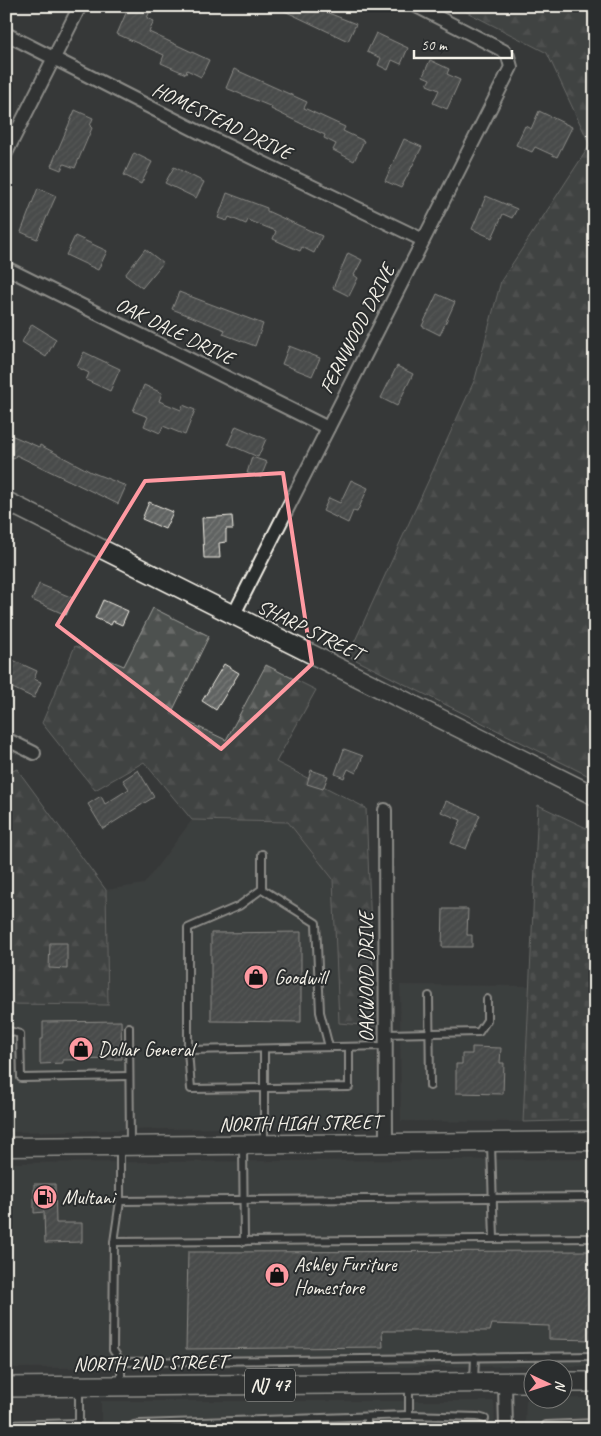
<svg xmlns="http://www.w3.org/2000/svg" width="601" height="1436" viewBox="0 0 601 1436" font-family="Caveat,sans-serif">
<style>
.built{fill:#434645}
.forest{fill:url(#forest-firs);stroke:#a1a19c}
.cemetery{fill:url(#cemetery-stones);stroke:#a1a19c}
.building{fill:url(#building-hatch);stroke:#f4f1e8}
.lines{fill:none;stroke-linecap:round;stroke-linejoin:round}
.lane-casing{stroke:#f4f1e8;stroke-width:10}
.street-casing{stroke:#f4f1e8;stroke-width:16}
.secondary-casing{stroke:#f4f1e8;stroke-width:21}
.primary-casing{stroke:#f4f1e8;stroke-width:22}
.lane{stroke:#2a2d2e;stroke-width:6}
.street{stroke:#2a2d2e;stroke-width:12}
.secondary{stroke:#2a2d2e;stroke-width:18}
.primary{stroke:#2a2d2e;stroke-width:19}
.marked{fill:none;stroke:#ff9aa2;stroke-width:4;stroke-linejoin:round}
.labels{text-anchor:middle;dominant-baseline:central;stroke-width:4;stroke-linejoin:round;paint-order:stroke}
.shield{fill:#2a2d2e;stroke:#b7b6b0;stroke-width:1}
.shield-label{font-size:19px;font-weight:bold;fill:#f4f1e8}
.street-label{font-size:20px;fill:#f4f1e8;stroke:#2a2d2e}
.poi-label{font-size:20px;fill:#f4f1e8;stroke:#2a2d2e;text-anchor:start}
</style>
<defs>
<pattern id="forest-firs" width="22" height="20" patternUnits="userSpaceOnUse" patternTransform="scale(1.25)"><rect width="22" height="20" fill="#4e514f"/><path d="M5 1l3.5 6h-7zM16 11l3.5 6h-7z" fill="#686a68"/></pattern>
<pattern id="cemetery-stones" width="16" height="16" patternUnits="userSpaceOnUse" patternTransform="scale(1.25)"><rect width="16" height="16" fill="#4e514f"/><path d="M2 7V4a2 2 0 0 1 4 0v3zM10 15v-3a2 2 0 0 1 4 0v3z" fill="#686a68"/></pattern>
<pattern id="building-hatch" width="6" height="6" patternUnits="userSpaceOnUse" patternTransform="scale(1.25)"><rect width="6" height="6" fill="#616362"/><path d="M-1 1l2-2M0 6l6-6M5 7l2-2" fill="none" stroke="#787a78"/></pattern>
</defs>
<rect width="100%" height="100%" fill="#363939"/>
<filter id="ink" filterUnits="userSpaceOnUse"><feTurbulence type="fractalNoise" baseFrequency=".02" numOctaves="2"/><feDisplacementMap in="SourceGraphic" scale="10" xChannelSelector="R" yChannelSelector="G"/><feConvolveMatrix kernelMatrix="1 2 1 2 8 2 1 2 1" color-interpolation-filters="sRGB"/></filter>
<g filter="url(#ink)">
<g class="built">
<polygon points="192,820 288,822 333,879 339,1023 375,1026 379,1125 6,1132 6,1004 108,1005 106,890 144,884"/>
<polygon points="400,985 529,986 523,1122 401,1121"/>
<polygon points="595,1159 595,1366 6,1368 6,1163"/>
<polygon points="595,1398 595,1430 525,1430 526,1399"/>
<polygon points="101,1401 494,1401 495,1430 101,1430"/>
</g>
<g class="forest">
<polygon points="455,6 595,6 595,779 348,656 475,379 501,281 590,145 547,53"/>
<polygon points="153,608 209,636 171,714 226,740 266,665 316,690 276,762 366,808 375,1026 339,1023 333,879 288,822 192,820 144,762 95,790 42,723 75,646 124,666"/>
<polygon points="17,769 106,890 108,1005 6,1004 6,774"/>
</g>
<polygon class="cemetery" points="538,805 595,832 595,1120 523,1122"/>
<g class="building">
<polygon points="129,6 152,6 147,18 154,21 149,32 209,60 201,77 187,70 186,74 161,63 164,55 117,34"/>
<polygon points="274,6 311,6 356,24 348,41"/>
<polygon points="376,33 408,48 401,64 392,60 388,70 378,65 381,58 367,52"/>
<polygon points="430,60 449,69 447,74 460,80 447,109 433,103 439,90 427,85 430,79 423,76"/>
<polygon points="234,69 307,102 304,108 345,127 343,131 364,141 354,161 333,150 336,144 324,138 325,135 271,109 272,107 226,88"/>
<polygon points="75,110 93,118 90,126 92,128 75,168 64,164 61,170 51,166"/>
<polygon points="539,111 572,127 557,157 535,147 532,152 516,145 525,126 531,129"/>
<polygon points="404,139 422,147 401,188 385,181"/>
<polygon points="134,153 152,162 141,184 124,175"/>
<polygon points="174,167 204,182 196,198 165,183"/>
<polygon points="38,188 56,196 37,239 21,232"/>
<polygon points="227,193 267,208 267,211 322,236 314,253 302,247 300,251 273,239 276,231 248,220 246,224 229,217 227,221 218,218"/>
<polygon points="486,196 517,209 512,218 503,214 492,238 472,229"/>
<polygon points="75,236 107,251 98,270 66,255"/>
<polygon points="145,249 163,263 142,288 125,275"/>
<polygon points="348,253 362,260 354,275 358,278 349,296 333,288"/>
<polygon points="179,292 263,324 255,346 223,334 225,330 172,309"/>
<polygon points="437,294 455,302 440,335 422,326"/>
<polygon points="32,324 56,339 46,357 22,342"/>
<polygon points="289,346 320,358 312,376 282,364"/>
<polygon points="84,352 120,369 110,391 86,380 89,373 77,367"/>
<polygon points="397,366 413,374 397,406 381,398"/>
<polygon points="144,385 162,393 159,401 181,410 183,405 195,410 185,435 163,426 160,433 144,426 148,417 133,411"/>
<polygon points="236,426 266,439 258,457 228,444"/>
<polygon points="6,433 39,447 40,445 91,472 126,486 118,504 16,455 14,459 6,456"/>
<polygon points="252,457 267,462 261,477 247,473"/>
<polygon points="351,480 368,488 357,512 353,511 348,523 323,511 329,498 340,503"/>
<polygon points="149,502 173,512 165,529 142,519"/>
<polygon points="232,516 233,529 226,529 226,542 219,543 220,558 204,558 202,518"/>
<polygon points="39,584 73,598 66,615 32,600"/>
<polygon points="103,600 128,611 122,625 113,621 111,625 95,618"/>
<polygon points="6,657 37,671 34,679 41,682 34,698 6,685"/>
<polygon points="224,664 239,673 216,710 202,701"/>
<polygon points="344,749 363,756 356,773 348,769 344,778 335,774"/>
<polygon points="138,770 154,797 103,829 88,804 101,796 105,804 129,789 123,780"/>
<polygon points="311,770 328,776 323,789 307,784"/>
<polygon points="446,801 480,815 466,849 451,843 461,820 441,812"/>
<polygon points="443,909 468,909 467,935 472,935 472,947 442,947"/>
<polygon points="301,932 301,1022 211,1021 211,933"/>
<polygon points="50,943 67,943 67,969 49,968"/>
<polygon points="121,1021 122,1059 63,1060 63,1063 40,1064 40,1039 43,1039 43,1022"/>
<polygon points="472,1047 501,1048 500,1063 504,1063 503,1094 456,1093 456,1064 462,1064 462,1054 472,1054"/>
<polygon points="34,1184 55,1184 56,1223 82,1223 82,1242 45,1243 44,1212 34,1213"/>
<polygon points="595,1251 595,1340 549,1339 549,1326 492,1324 490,1331 382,1331 383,1347 186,1349 188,1252"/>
</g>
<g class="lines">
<defs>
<g id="lane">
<polyline points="262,854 262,889"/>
<polyline points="429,996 430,1086"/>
<polyline points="129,1027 130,1143"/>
<polyline points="6,1030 20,1034 21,1078 129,1076"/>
<polyline points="385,1034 479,1032 487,1020 487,999"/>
<polyline points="329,1047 320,1012 316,923 262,889 239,906 188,928 188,1050 385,1046"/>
<polyline points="264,1049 264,1143"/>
<polyline points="188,1050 191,1089 349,1087 349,1047"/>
<polyline points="491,1144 494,1239"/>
<polyline points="243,1146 244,1242"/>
<polyline points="120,1148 120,1201 114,1242 113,1350 121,1362 121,1385"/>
<polyline points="120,1201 595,1197"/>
<polyline points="114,1242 595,1238"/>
<polyline points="121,1362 595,1356"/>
<polyline points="474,1381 475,1357"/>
<polyline points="409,1385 409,1415 478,1417 485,1419"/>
<polyline points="367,1417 367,1430"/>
<polyline points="6,1425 79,1423 79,1388"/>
<polyline points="126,1430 134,1425 140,1424 409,1415"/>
<polyline points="546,1430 546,1425 595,1423"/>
</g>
<g id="street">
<polyline points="6,34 199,132 423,240"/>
<polyline points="6,153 80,6"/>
<polyline points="6,268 328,428"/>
<polyline points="233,616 511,67 508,56 504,51 416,6"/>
<polyline points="6,739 34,753"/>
<polyline points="385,810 386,1143"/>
<polyline points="505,1383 506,1430"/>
</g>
<g id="secondary">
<polyline points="6,501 595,796"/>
<polyline points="6,1147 595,1141"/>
</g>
<g id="primary">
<polyline points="564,1382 595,1382"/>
<polyline points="6,1387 534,1382"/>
</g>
</defs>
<use href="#lane" class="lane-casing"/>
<use href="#street" class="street-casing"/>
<use href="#secondary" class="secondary-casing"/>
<use href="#primary" class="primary-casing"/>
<use href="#lane" class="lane"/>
<use href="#street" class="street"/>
<use href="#secondary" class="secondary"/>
<use href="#primary" class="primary"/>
</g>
</g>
<path d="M0 0H601V1436H0ZM283 473 312 664 221 749 57 625 145 481Z" fill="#363939" fill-opacity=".55" fill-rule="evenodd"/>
<path class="marked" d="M283 473 312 664 221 749 57 625 145 481Z"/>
<defs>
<symbol id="shop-disc" viewBox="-11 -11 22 22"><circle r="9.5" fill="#ff9aa2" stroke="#2a2d2e"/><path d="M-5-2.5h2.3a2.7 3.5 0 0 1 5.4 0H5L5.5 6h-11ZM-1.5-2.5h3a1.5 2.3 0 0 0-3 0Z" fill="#111"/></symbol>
<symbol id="fuel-disc" viewBox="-11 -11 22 22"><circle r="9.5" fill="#ff9aa2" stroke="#2a2d2e"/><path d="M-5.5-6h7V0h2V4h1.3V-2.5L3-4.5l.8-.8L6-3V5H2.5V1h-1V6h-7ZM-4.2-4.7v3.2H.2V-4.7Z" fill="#111"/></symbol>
</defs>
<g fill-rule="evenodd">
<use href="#shop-disc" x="242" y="963" width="28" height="28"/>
<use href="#shop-disc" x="67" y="1035" width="28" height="28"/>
<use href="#fuel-disc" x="31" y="1183" width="28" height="28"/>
<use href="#shop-disc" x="263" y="1261" width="28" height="28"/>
</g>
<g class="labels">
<rect class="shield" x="245" y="1368.5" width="50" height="33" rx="4"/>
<g class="shield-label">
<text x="270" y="1385">NJ 47</text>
</g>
<g class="street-label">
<text transform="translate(222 121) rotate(26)">HOMESTEAD DRIVE</text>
<text transform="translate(357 329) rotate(-63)">FERNWOOD DRIVE</text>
<text transform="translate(175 331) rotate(26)">OAK DALE DRIVE</text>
<text transform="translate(310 630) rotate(26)">SHARP STREET</text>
<text transform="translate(366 977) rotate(-90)">OAKWOOD DRIVE</text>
<text transform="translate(300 1123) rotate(-1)">NORTH HIGH STREET</text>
<text transform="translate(150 1363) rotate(-1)">NORTH 2ND STREET</text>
</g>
<g class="poi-label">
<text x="274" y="977">Goodwill</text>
<text x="98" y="1049">Dollar General</text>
<text x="62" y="1197">Multani</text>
<text x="294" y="1264">Ashley Furiture<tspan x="294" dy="23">Homestore</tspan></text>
</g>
</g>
<rect width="601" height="1436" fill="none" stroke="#2a2d2e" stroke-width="25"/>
<rect x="12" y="12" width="576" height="1411" fill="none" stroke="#f4f1e8" stroke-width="2" filter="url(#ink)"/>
<g transform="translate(548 1384) rotate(94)"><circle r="24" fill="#2a2d2e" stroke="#7b7b78"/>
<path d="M0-4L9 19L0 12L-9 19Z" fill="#ff9aa2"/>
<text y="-8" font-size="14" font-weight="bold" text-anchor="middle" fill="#f4f1e8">N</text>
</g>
<path d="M414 50v8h98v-8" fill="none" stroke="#f4f1e8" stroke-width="2.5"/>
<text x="421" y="50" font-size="15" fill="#f4f1e8" stroke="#2a2d2e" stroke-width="4" paint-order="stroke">50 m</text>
</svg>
